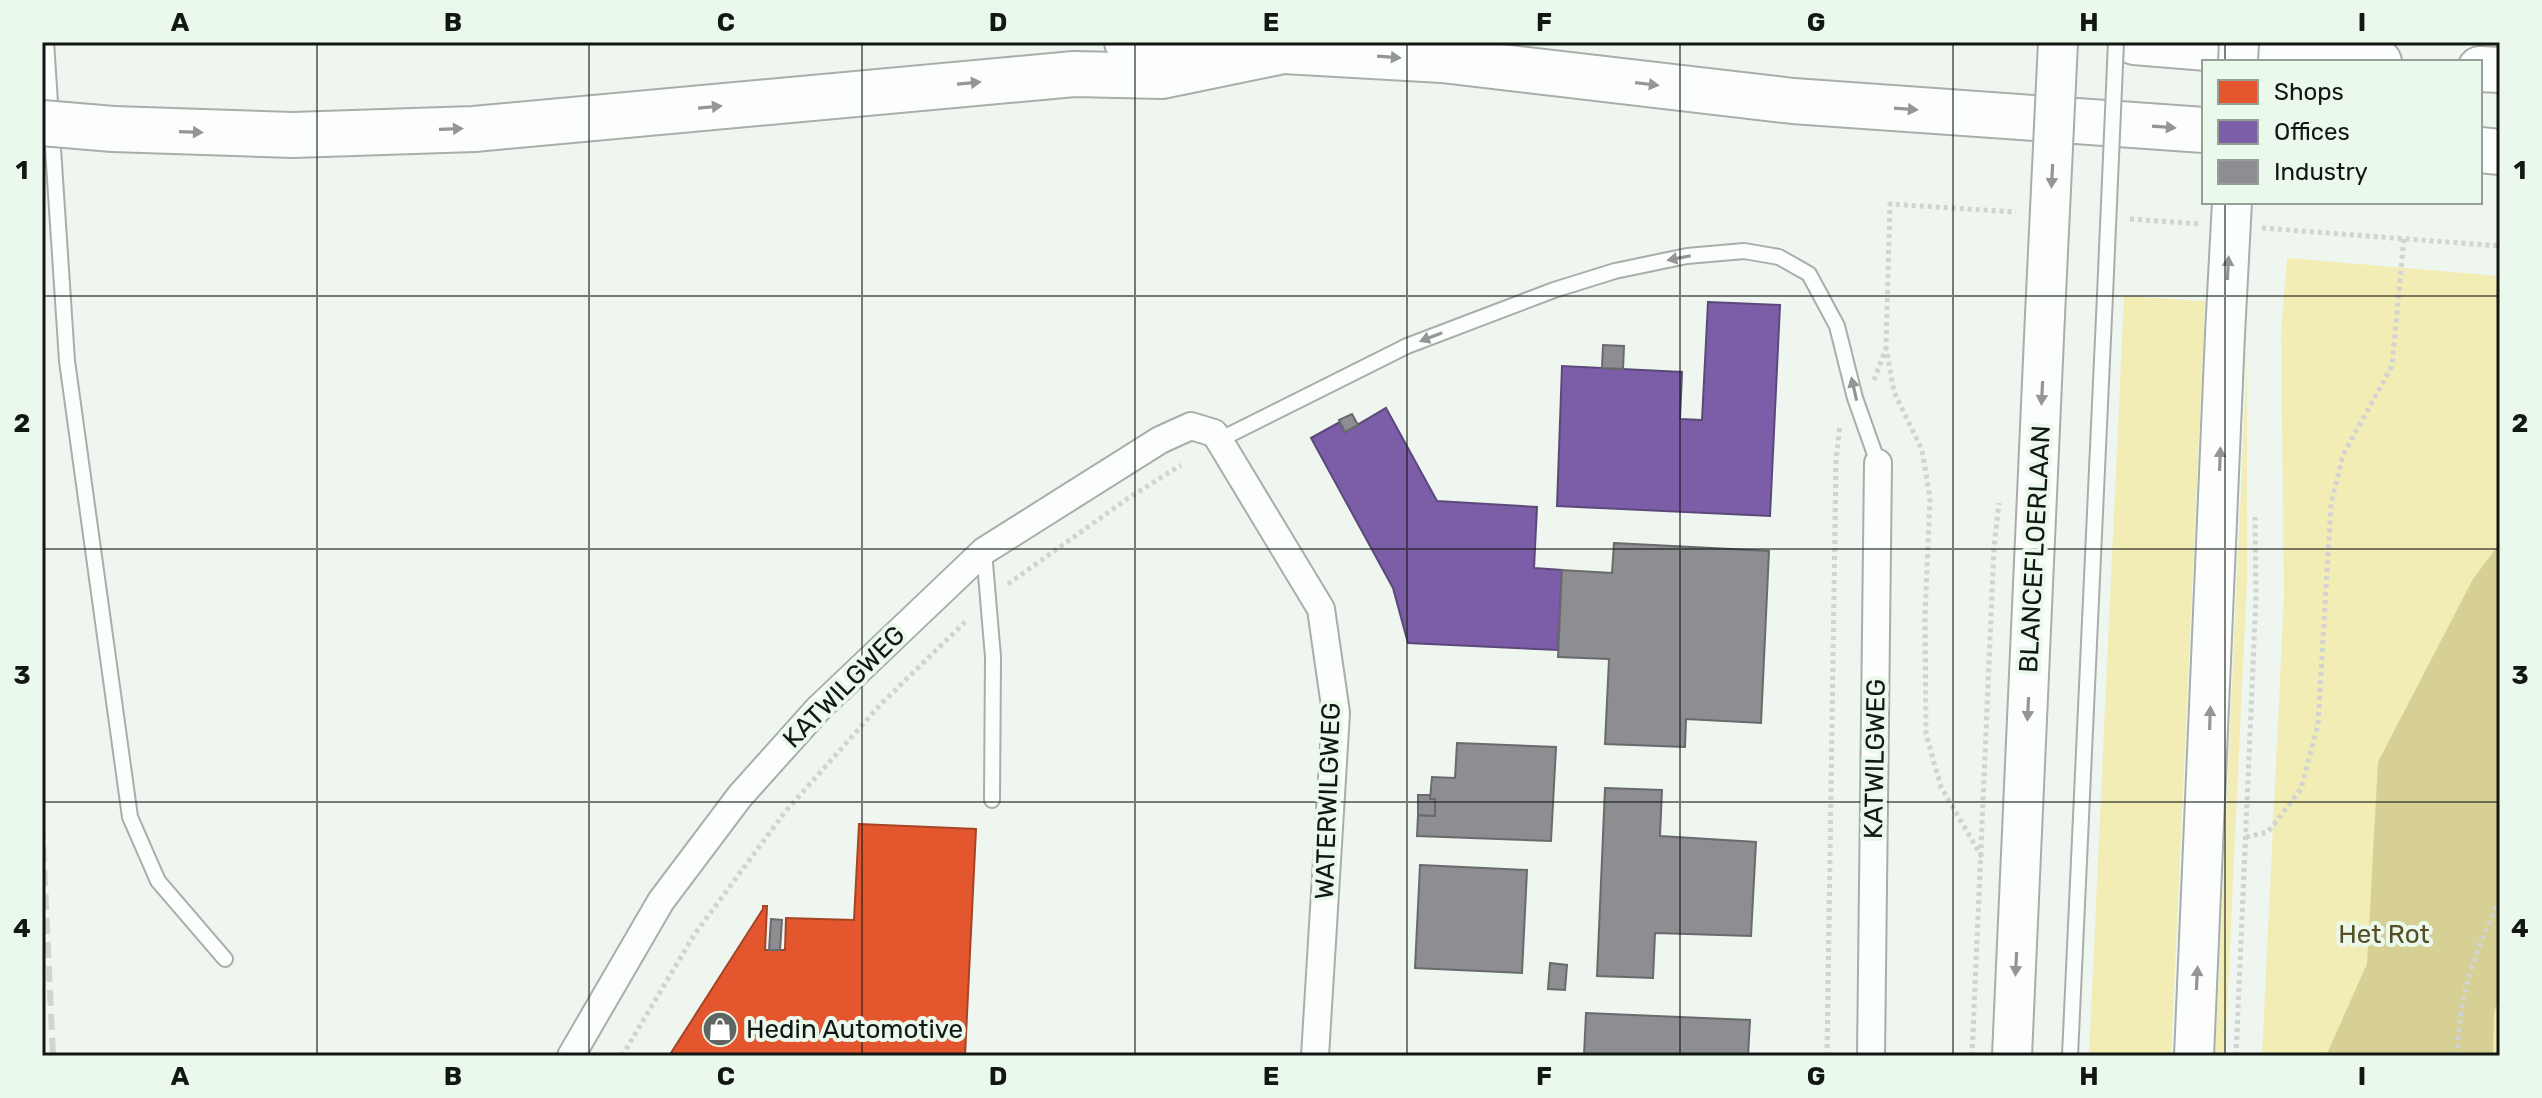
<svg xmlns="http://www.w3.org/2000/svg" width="2542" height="1098" viewBox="0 0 2542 1098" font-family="Rubik,sans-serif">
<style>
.green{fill:#f2ecb5}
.forest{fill:#d6d094}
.shops{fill:#e4572e;stroke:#a54426;stroke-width:2}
.offices{fill:#7b5ea7;stroke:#5c497b;stroke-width:2}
.industry{fill:#8d8d92;stroke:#686a6c;stroke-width:2}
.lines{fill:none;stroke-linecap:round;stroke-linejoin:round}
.service-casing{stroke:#a8aea9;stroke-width:18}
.minor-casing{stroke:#a8aea9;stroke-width:30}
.secondary-casing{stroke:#a8aea9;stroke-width:42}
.motorway-casing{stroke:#a8aea9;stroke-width:48}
.path{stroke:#d1d4d2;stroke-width:5;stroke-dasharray:4 4;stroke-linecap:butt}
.service{stroke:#fcfefd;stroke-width:14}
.minor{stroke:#fcfefd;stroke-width:26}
.secondary{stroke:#fcfefd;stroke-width:38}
.motorway{stroke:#fcfefd;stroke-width:44}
.rail{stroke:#d1d4d1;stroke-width:6;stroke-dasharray:16 8;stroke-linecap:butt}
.service-bridge-casing{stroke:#a8aea9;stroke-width:18;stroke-linecap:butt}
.secondary-bridge-casing{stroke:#a8aea9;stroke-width:42;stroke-linecap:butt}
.motorway-bridge-casing{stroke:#a8aea9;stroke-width:48;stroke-linecap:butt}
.service-bridge{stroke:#fcfefd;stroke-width:14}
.secondary-bridge{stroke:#fcfefd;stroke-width:38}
.motorway-bridge{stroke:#fcfefd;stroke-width:44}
.oneway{fill:#939694}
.grid{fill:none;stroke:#121713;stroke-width:2;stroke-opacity:0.55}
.labels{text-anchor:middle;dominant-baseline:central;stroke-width:8;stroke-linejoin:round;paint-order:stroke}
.street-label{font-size:26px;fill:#121713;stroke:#eaf9ec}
.park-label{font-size:26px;fill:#564e24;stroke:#eaf9ec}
.poi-label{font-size:26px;fill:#121713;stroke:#eaf9ec;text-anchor:start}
.neatline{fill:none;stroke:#121713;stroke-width:3}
.grid-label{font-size:26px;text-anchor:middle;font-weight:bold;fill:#121713}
</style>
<rect width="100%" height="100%" fill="#eef6ef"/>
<g class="green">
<polygon points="2287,258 2500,276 2500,1056 2262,1056 2284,597 2281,333"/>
<polygon points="2124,296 2205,301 2171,1056 2089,1056"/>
<polygon points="2247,358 2247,579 2225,1056 2215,1056"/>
</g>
<polygon class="forest" points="2500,543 2500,993 2494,1013 2493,1056 2326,1056 2367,964 2378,762 2473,579"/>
<polygon class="shops" points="859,824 976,829 965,1056 669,1056 763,909 763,906 767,906 765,950 785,950 786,918 854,920"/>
<g class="offices">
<polygon points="1708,302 1780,305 1770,516 1557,506 1562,366 1682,372 1680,419 1702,420"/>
<polygon points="1386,408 1437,501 1537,507 1534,568 1562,570 1558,650 1408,643 1393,588 1311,438 1340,422 1345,432"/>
</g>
<g class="industry">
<polygon points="1603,345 1624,346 1623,369 1602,368"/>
<polygon points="1352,414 1358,425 1345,432 1339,420"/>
<polygon points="1614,543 1769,551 1761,723 1686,719 1685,747 1605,744 1609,659 1558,657 1562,570 1612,573"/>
<polygon points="1457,743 1556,747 1551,841 1417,836 1418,815 1435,816 1435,799 1430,799 1432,777 1455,778"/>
<polygon points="1605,788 1662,790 1660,836 1756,842 1751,936 1655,933 1653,978 1597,976"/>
<polygon points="1418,795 1430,795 1430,799 1435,799 1435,816 1418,815"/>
<polygon points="1420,865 1527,870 1522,973 1415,968"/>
<polygon points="771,919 782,920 780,950 769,950"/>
<polygon points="1550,963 1567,965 1565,990 1548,989"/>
<polygon points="1586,1013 1750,1020 1748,1056 1584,1056"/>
</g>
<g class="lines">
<defs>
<g id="service">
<polyline points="46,42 67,361 130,817 158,881 225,959"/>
<polyline points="1219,440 1407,346 1554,290 1615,271 1687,256 1744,251 1779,257 1809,274 1837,326 1855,398 1878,463"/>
<polyline points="984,551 993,657 992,800"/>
<polyline points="2070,1056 2105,295"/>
</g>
<g id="minor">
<polyline points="571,1056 661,901 740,796 818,709 984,551 1160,440 1191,426 1214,433 1219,440 1321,609 1336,713 1315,1056"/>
<polyline points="1871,1056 1878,463"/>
</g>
<g id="secondary">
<polyline points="2012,1056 2045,315"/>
<polyline points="2194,1056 2225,334"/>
</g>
<g id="motorway">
<polyline points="1127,42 1442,60 1793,101 2204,130"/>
<polyline points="2134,42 2379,62"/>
<polyline points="2480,69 2500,70"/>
<polyline points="113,129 293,135 474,129 1074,74 1162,76 1283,51"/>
<polyline points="2480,150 2500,152"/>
</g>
</defs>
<use href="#service" class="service-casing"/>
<use href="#minor" class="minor-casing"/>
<use href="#secondary" class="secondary-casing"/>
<use href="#motorway" class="motorway-casing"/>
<g class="path">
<polyline points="2130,219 2200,224"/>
<polyline points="2262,228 2500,246"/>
<polyline points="1874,380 1886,348"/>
<polyline points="1008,584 1127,499 1181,465"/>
<polyline points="2246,837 2268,832 2301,789 2318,724 2331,504 2343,455 2392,366 2404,237"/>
<polyline points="1982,857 1941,787 1926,734 1925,616 1930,498 1922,450 1894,392 1886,347 1890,204 2016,212"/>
<polyline points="622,1056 694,935 785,812 881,704 967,620"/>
<polyline points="1827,1056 1836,460 1840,425"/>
<polyline points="1972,1056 1994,547 1999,503"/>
<polyline points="2236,1056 2256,596 2255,517"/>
<path d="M2458 1056C2457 1000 2475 950 2500 900"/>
</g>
<use href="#service" class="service"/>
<use href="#minor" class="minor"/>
<use href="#secondary" class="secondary"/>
<use href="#motorway" class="motorway"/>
<polyline class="rail" points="42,822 53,1056"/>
<defs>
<polyline id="service-bridge" points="2105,295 2116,42"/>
<g id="secondary-bridge">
<polyline points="2238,62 2239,42"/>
<polyline points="2045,315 2058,42"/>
<polyline points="2225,334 2232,202"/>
</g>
<polyline id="motorway-bridge" points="42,123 113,129"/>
</defs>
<use href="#service-bridge" class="service-bridge-casing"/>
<use href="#secondary-bridge" class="secondary-bridge-casing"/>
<use href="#motorway-bridge" class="motorway-bridge-casing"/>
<use href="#service-bridge" class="service-bridge"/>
<use href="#secondary-bridge" class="secondary-bridge"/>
<use href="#motorway-bridge" class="motorway-bridge"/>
</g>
<defs><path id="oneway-solid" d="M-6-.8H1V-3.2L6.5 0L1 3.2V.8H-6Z" transform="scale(2)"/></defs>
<g class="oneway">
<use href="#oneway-solid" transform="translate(1389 57) rotate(4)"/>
<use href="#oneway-solid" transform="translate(969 83) rotate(-5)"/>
<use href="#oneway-solid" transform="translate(1647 84) rotate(7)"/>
<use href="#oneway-solid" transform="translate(710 107) rotate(-5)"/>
<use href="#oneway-solid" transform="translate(1906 109) rotate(4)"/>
<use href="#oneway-solid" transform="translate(2164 127) rotate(4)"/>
<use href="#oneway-solid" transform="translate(451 129) rotate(-2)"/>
<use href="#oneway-solid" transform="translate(191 132) rotate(2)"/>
<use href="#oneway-solid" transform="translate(2052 176) rotate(93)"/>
<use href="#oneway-solid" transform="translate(1679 258) rotate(169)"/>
<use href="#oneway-solid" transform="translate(2228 268) rotate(-87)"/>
<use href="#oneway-solid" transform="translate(1431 337) rotate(159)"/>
<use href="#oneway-solid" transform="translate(1854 389) rotate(-103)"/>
<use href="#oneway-solid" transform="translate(2042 393) rotate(93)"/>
<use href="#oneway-solid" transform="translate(2220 459) rotate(-88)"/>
<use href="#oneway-solid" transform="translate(2028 709) rotate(93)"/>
<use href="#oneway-solid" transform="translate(2210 718) rotate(-88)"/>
<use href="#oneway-solid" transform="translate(2016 964) rotate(93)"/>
<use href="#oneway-solid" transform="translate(2197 978) rotate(-87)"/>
</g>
<path class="grid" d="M317 42V1056M589 42V1056M862 42V1056M1135 42V1056M1407 42V1056M1680 42V1056M1953 42V1056M2225 42V62M2225 202V1056M42 296H2500M42 549H2500M42 802H2500"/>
<defs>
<symbol id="shop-disc" viewBox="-11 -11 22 22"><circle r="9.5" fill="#5f6560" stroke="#eaf9ec"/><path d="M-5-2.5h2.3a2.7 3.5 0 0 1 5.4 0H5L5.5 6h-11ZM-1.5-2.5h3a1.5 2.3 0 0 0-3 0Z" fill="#fff"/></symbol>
</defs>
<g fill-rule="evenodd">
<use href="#shop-disc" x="700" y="1009" width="40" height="40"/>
</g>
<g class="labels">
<g class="street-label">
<text transform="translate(2035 549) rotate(-87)">BLANCEFLOERLAAN</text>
<text transform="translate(844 687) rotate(-45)">KATWILGWEG</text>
<text transform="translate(1875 759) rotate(-89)">KATWILGWEG</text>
<text transform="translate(1328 801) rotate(-88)">WATERWILGWEG</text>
</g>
<g class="park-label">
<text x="2384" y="934">Het Rot</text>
</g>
<g class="poi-label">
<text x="746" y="1029">Hedin Automotive</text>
</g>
</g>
<rect width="2542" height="1098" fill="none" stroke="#eaf9ec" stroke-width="88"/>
<rect x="2202" y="60" width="280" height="144" fill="#eaf9ec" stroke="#949f95" stroke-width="2"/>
<rect x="2218" y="80" width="40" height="24" fill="#e4572e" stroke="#949f95" stroke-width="2"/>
<text x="2274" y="100" font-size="24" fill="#121713">Shops</text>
<rect x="2218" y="120" width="40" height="24" fill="#7b5ea7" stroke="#949f95" stroke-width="2"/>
<text x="2274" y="140" font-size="24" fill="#121713">Offices</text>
<rect x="2218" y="160" width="40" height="24" fill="#8d8d92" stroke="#949f95" stroke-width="2"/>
<text x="2274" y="180" font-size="24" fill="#121713">Industry</text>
<rect x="44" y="44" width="2454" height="1010" class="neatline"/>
<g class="grid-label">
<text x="180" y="31">A</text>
<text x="453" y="31">B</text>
<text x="726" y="31">C</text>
<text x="998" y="31">D</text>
<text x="1271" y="31">E</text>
<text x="1544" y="31">F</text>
<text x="1816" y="31">G</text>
<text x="2089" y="31">H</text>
<text x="2362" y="31">I</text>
<text x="22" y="179">1</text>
<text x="2520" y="179">1</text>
<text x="22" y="432">2</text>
<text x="2520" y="432">2</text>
<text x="22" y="684">3</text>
<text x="2520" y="684">3</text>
<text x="22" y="937">4</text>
<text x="2520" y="937">4</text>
<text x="180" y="1085">A</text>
<text x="453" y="1085">B</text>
<text x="726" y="1085">C</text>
<text x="998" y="1085">D</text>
<text x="1271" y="1085">E</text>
<text x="1544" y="1085">F</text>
<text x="1816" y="1085">G</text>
<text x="2089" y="1085">H</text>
<text x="2362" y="1085">I</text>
</g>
</svg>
